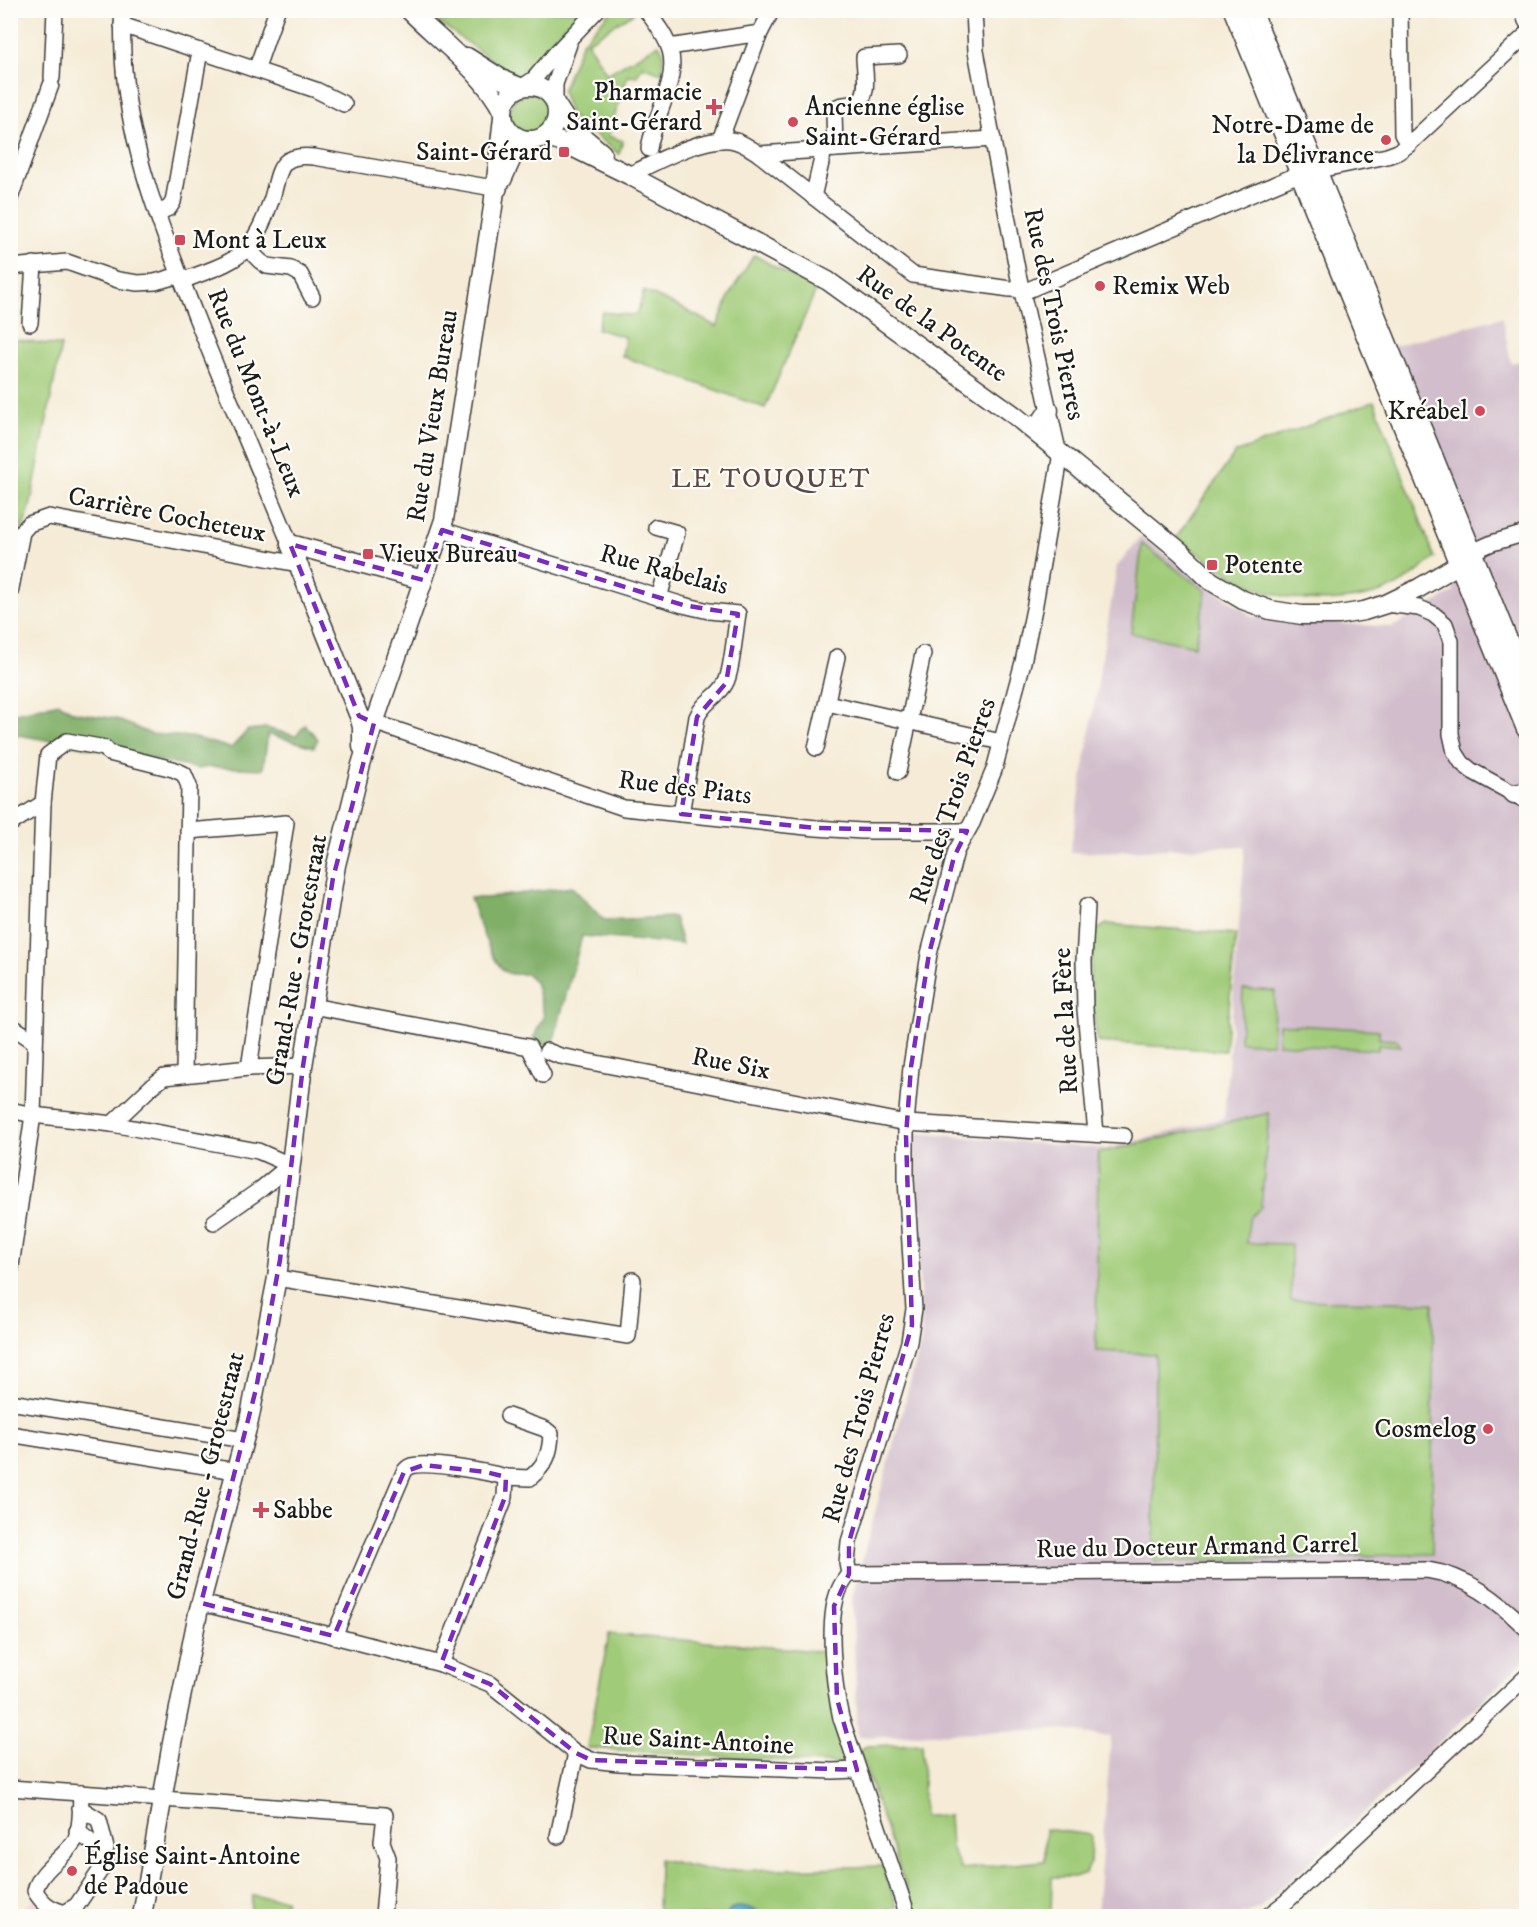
<svg xmlns="http://www.w3.org/2000/svg" width="1537" height="1927" viewBox="0 0 1537 1927" font-family="'IM FELL DW Pica',serif">
<style>
.built{fill:#f5cfd9}
.industrial{fill:#d1bdcb}
.green{fill:#a0cb78;stroke:#5e744a;stroke-width:1.5}
.forest{fill:#80af68;stroke:#4e6642;stroke-width:1.5}
.water{fill:#4fa6cc;stroke:#366174;stroke-width:1.5}
.lines{fill:none;stroke-linecap:round;stroke-linejoin:round}
.minor-casing{stroke:#3d3b38;stroke-width:18}
.major-casing{stroke:#3d3b38;stroke-width:21}
.minor{stroke:#fff;stroke-width:15}
.major{stroke:#fff;stroke-width:18}
.marked{fill:none;stroke:#7b2cbf;stroke-width:4.5;stroke-dasharray:12 8;stroke-linejoin:round}
.poi-dot{fill:#d1495b;stroke:#fdfcf7;stroke-width:2}
.labels{text-anchor:middle;dominant-baseline:central;stroke-width:4.5;stroke-linejoin:round;paint-order:stroke}
.poi-label{font-size:26px;fill:#1c1c1c;stroke:#fdfcf7;text-anchor:start}
.street-label{font-size:26px;fill:#1c1c1c;stroke:#fdfcf7}
.neighbourhood-label{font-size:27px;letter-spacing:1.5px;fill:#5e4846;stroke:#fdfcf7}
</style>
<rect width="100%" height="100%" fill="#fdfcf7"/>
<filter id="ink" filterUnits="userSpaceOnUse"><feTurbulence type="fractalNoise" baseFrequency=".0167" numOctaves="2"/><feDisplacementMap in="SourceGraphic" scale="12" xChannelSelector="R" yChannelSelector="G"/><feConvolveMatrix kernelMatrix="1 2 1 2 8 2 1 2 1" color-interpolation-filters="sRGB"/></filter>
<filter id="wash" filterUnits="userSpaceOnUse"><feTurbulence type="fractalNoise" baseFrequency=".008" numOctaves="4" result="noise"/><feDisplacementMap in="SourceGraphic" scale="24" xChannelSelector="R" yChannelSelector="G"/><feGaussianBlur stdDeviation="1.35" result="paint"/><feColorMatrix in="noise" values="0 0 0 0 0 0 0 0 0 0 0 0 0 0 0 0 0 1.4 0 .05"/><feComposite in="paint" operator="in"/></filter>
<g filter="url(#wash)">
<rect width="100%" height="100%" fill="#f5ebd6"/>
<polygon class="built" points="33,1899 62,1916 17,1916"/>
<polygon class="industrial" points="1502,317 1511,363 1526,360 1526,1659 1418,1763 1261,1907 1239,1916 1097,1916 1111,1737 1056,1729 858,1737 852,1597 922,1339 914,1133 1106,1149 1224,1118 1245,846 1070,853 1117,566 1141,537 1253,617 1392,627 1454,592 1394,346"/>
<g class="green">
<polygon points="426,11 579,11 517,78 437,21"/>
<polygon points="611,11 631,11 635,12 587,42 607,74 659,44 663,52 662,73 642,66 637,76 628,75 608,136 623,141 619,154 571,116 562,91 582,42"/>
<circle cx="530" cy="113" r="20"/>
<polygon points="754,255 816,290 765,408 622,356 625,337 597,329 602,312 630,315 637,314 644,291 684,309 717,327 730,294"/>
<polygon points="11,339 61,346 30,507 11,564"/>
<path d="M1374 401 1435 558C1423 567 1411 578 1398 585 1381 594 1359 598 1340 600 1268 606 1231 576 1176 538L1235 453Z"/>
<polygon points="1142,544 1206,591 1195,646 1131,633"/>
<polygon points="1107,924 1236,934 1225,1051 1097,1042 1090,978 1093,934 1098,929"/>
<polygon points="1243,989 1275,991 1272,1044 1240,1042"/>
<polygon points="1279,1024 1379,1030 1379,1039 1396,1040 1401,1046 1378,1044 1378,1050 1278,1044"/>
<polygon points="1269,1113 1261,1207 1249,1218 1247,1243 1291,1244 1291,1300 1433,1303 1432,1554 1154,1562 1155,1354 1096,1351 1098,1153"/>
<polygon points="609,1634 830,1652 853,1765 587,1748"/>
<polygon points="922,1744 924,1816 949,1816 951,1847 961,1869 1045,1861 1045,1829 1091,1835 1090,1864 1086,1873 1074,1877 1052,1877 1051,1916 916,1916 859,1750 867,1746"/>
<polygon points="659,1859 715,1871 883,1866 897,1907 869,1916 658,1916"/>
<polygon points="252,1896 286,1899 286,1908 375,1916 250,1916"/>
</g>
<g class="forest">
<polygon points="59,703 73,712 116,719 151,734 191,737 231,748 248,730 266,728 296,736 305,725 318,739 314,747 268,734 263,769 209,767 198,769 151,759 19,735 11,739 11,714"/>
<path d="M572 887 604 920 674 917 682 944 582 936 552 1047 533 1039 544 1015 535 982 527 974C522 974 513 975 508 973 492 967 476 914 470 898H486Z"/>
</g>
<path class="water" d="M736 1907C744 1907 749 1908 757 1911L759 1916H726L730 1910Z"/>
</g>
<g filter="url(#ink)">
<g class="lines">
<defs>
<g id="minor">
<path d="M122 10C123 30 122 50 124 70 131 156 165 237 196 317 226 393 259 468 290 544"/>
<path d="M646 10C655 22 666 36 670 50 679 81 653 118 649 149"/>
<polyline points="1400,10 1402,134 1408,145"/>
<polyline points="1523,10 1526,21"/>
<polyline points="122,25 316,90 344,104"/>
<polyline points="669,47 760,33"/>
<polyline points="256,70 277,10"/>
<polyline points="52,78 55,10"/>
<polyline points="524,86 534,79 556,53 597,10"/>
<polyline points="555,101 555,84 569,44"/>
<polyline points="720,140 760,33 772,10"/>
<path d="M835 149 834 112 837 107C843 104 850 105 856 103 871 97 864 70 864 57L899 55"/>
<polyline points="759,154 993,139"/>
<path d="M629 175C655 163 701 137 730 140 741 141 750 148 759 154L913 275 1010 289 1028 290 1299 174 1387 156 1398 152 1408 145 1526 35"/>
<polyline points="813,197 824,150"/>
<polyline points="10,198 51,85"/>
<polyline points="157,213 169,208 173,202 200,51"/>
<polyline points="247,248 260,261 267,266 291,269 300,274 312,297"/>
<polyline points="10,267 67,262 118,280 138,283 155,282 180,275"/>
<path d="M182 281C203 272 232 265 247 248 259 234 266 215 272 198 280 171 278 153 314 157L499 189"/>
<polyline points="30,323 34,264"/>
<polyline points="656,527 677,533 659,598"/>
<path d="M442 530 683 605 709 611 738 614C735 629 732 673 725 684 718 697 703 702 697 717L681 814"/>
<polyline points="1472,552 1492,543 1526,533"/>
<polyline points="10,593 22,532 29,524 49,517 298,564"/>
<polyline points="1386,604 1419,608 1433,614 1445,624 1451,641 1451,734 1455,752 1462,763 1472,771 1523,799"/>
<polyline points="827,703 1001,742"/>
<polyline points="365,719 624,808 816,828 862,831 967,831"/>
<polyline points="816,748 837,657"/>
<polyline points="898,772 923,654"/>
<polyline points="10,824 43,803"/>
<polyline points="188,831 286,823 249,1068"/>
<polyline points="1087,906 1084,961 1085,1009 1096,1134"/>
<polyline points="312,1006 529,1047 543,1075"/>
<polyline points="10,1025 35,1042"/>
<polyline points="547,1051 560,1056 906,1123 1124,1136"/>
<polyline points="10,1110 33,1115 112,1124 258,1151 290,1165 261,1189 214,1222"/>
<polyline points="112,1124 151,1087 164,1077 249,1068 303,1066"/>
<polyline points="10,1273 33,1115 43,803 48,755 67,741 105,748 109,753 173,769 184,774 189,786 184,1074"/>
<polyline points="277,1278 628,1336 633,1280"/>
<polyline points="10,1402 244,1440"/>
<polyline points="10,1434 235,1471"/>
<path d="M506 1477 530 1478C546 1464 550 1455 551 1434L545 1429 508 1416"/>
<path d="M849 1574 1427 1570C1468 1576 1498 1601 1526 1628"/>
<polyline points="201,1603 334,1636 441,1664 490,1684 576,1753 591,1760 619,1763 833,1771 857,1770"/>
<path d="M334 1636 404 1472C406 1469 408 1467 411 1466 428 1461 487 1472 506 1477L505 1497 441 1664"/>
<polyline points="10,1788 385,1815 382,1842 388,1858 383,1916"/>
<path d="M80 1808 99 1820 106 1848 104 1852 106 1862 77 1905 65 1913C50 1909 43 1904 35 1891 40 1869 64 1859 75 1840 82 1827 80 1807 81 1793"/>
<polyline points="77,1831 104,1852"/>
<polyline points="558,1836 576,1753"/>
<path d="M908 1916 841 1718C834 1687 826 1620 839 1590 841 1585 845 1579 849 1574L847 1563 849 1542 909 1342 914 1309 906 1179V1123L911 1067 929 954 956 851 972 823 994 770 1023 662 1035 604 1060 459 1018 274 976 51 974 10"/>
<polyline points="1268,1916 1286,1902 1526,1677"/>
</g>
<g id="major">
<path d="M409 10C440 41 483 72 503 112"/>
<polyline points="1233,10 1526,729"/>
<polyline points="1252,10 1526,684"/>
<polyline points="467,57 505,81 520,87"/>
<circle cx="530" cy="113" r="27"/>
<polyline points="557,106 569,125 602,153"/>
<polyline points="543,137 564,143 629,175 828,281 1014,415 1181,552 1211,581 1243,600 1270,610 1302,615 1339,615 1364,611 1386,604 1419,588 1464,561 1472,552"/>
<polyline points="502,180 518,145 529,140"/>
<polyline points="1029,427 1041,422 1049,410"/>
<polyline points="290,544 359,716 362,727 362,747"/>
<polyline points="290,544 423,580"/>
<polyline points="1514,794 1526,792"/>
<polyline points="142,1916 172,1743 198,1613 249,1421 277,1278 303,1066 336,865 361,765 374,723 444,520 493,207 503,117"/>
</g>
</defs>
<use href="#minor" class="minor-casing"/>
<use href="#major" class="major-casing"/>
<use href="#minor" class="minor"/>
<use href="#major" class="major"/>
</g>
</g>
<path class="marked" d="M442 530 683 605 738 614 726 683 697 717 681 814 816 828 967 831 954 857 929 954 911 1067 906 1136 912 1325 849 1542V1574L834 1606 837 1699 857 1770 591 1760 576 1753 490 1684 441 1664 505 1497 506 1477 486 1472 424 1465 404 1472 334 1636 201 1603 256 1389 280 1260 303 1066 333 878 374 723 359 716 290 544 423 580Z"/>
<g class="poi-dot">
<path d="M711 98h6v6h6v6h-6v6h-6v-6h-6v-6h6z"/>
<circle cx="793" cy="122" r="6"/>
<circle cx="1386" cy="140" r="6"/>
<rect x="558" y="146" width="12" height="12" rx="3"/>
<rect x="174" y="234" width="12" height="12" rx="3"/>
<circle cx="1100" cy="286" r="6"/>
<circle cx="1480" cy="411" r="6"/>
<rect x="362" y="548" width="12" height="12" rx="3"/>
<rect x="1206" y="559" width="12" height="12" rx="3"/>
<circle cx="1488" cy="1429" r="6"/>
<path d="M258 1501h6v6h6v6h-6v6h-6v-6h-6v-6h6z"/>
<circle cx="72" cy="1871" r="6"/>
</g>
<g class="labels">
<g class="poi-label">
<text x="702" y="92" text-anchor="end">Pharmacie<tspan x="702" dy="30">Saint-Gérard</tspan></text>
<text x="805" y="107">Ancienne église<tspan x="805" dy="30">Saint-Gérard</tspan></text>
<text x="1374" y="125" text-anchor="end">Notre-Dame de<tspan x="1374" dy="30">la Délivrance</tspan></text>
<text x="552" y="152" text-anchor="end">Saint-Gérard</text>
<text x="192" y="240">Mont à Leux</text>
<text x="1112" y="286">Remix Web</text>
<text x="1468" y="411" text-anchor="end">Kréabel</text>
<text x="380" y="554">Vieux Bureau</text>
<text x="1224" y="565">Potente</text>
<text x="1476" y="1429" text-anchor="end">Cosmelog</text>
<text x="273" y="1510">Sabbe</text>
<text x="84" y="1856">Église Saint-Antoine<tspan x="84" dy="30">de Padoue</tspan></text>
</g>
<g class="street-label">
<text transform="translate(1054 314) rotate(78)">Rue des Trois Pierres</text>
<text transform="translate(932 324) rotate(36)">Rue de la Potente</text>
<text transform="translate(256 393) rotate(68)">Rue du Mont-à-Leux</text>
<text transform="translate(433 416) rotate(-81)">Rue du Vieux Bureau</text>
<text transform="translate(167 515) rotate(11)">Carrière Cocheteux</text>
<text transform="translate(664 570) rotate(15)">Rue Rabelais</text>
<text transform="translate(685 788) rotate(7)">Rue des Piats</text>
<text transform="translate(953 801) rotate(-71)">Rue des Trois Pierres</text>
<text transform="translate(297 960) rotate(-80)">Grand-Rue - Grotestraat</text>
<text transform="translate(1066 1021) rotate(-93)">Rue de la Fère</text>
<text transform="translate(731 1064) rotate(11)">Rue Six</text>
<text transform="translate(859 1418) rotate(-75)">Rue des Trois Pierres</text>
<text transform="translate(206 1476) rotate(-76)">Grand-Rue - Grotestraat</text>
<text transform="translate(1197 1547) rotate(-1)">Rue du Docteur Armand Carrel</text>
<text transform="translate(698 1741) rotate(3)">Rue Saint-Antoine</text>
</g>
<g class="neighbourhood-label">
<text x="771" y="479">LE TOUQUET</text>
</g>
</g>
<rect width="1537" height="1927" fill="none" stroke="#fdfcf7" stroke-width="36"/>
</svg>
